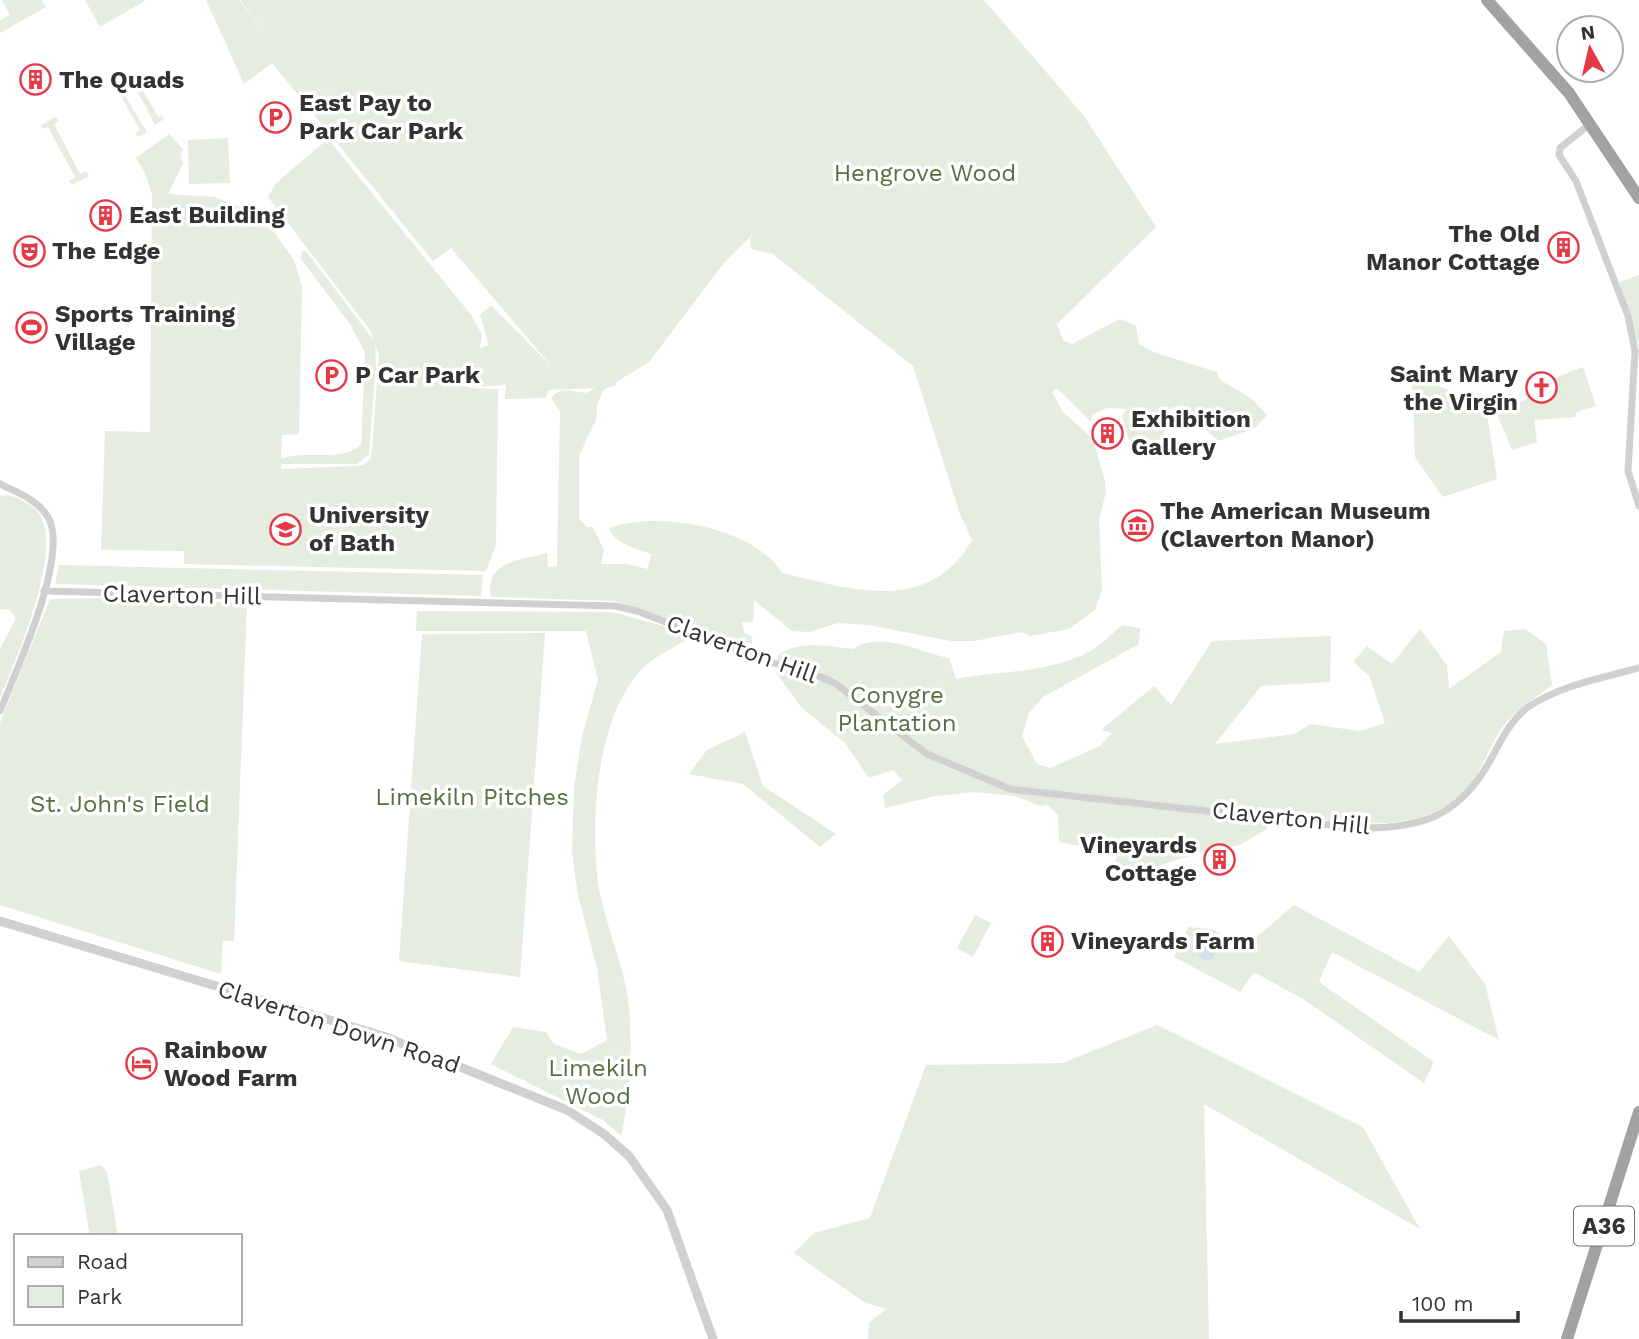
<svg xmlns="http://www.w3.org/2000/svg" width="1639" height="1339" viewBox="0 0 1639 1339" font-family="'Work Sans',sans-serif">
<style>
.green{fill:#e6ecdf;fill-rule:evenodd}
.water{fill:#cfe2ee}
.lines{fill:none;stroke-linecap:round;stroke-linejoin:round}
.minor{stroke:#d0d0d0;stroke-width:7}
.tertiary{stroke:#d0d0d0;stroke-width:9}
.trunk{stroke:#a2a2a2;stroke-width:12}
.labels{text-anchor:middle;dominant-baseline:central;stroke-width:7;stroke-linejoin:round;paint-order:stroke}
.shield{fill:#fff;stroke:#707070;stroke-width:2}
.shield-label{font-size:23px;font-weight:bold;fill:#333}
.poi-label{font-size:24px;font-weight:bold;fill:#333;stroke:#fff;text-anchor:start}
.park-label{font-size:24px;fill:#56703f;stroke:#fff}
.street-label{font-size:24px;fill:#333;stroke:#fff}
</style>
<rect width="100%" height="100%" fill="#fff"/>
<g class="green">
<polygon points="2,0 42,0 46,7 0,33 0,20 10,15"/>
<polygon points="85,0 146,0 100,27"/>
<path d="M206 0H239L275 45 240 0H984L1084 116 1156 227 1057 324 1063 340 1072 344 1120 319 1136 326 1139 344 1156 353 1217 372 1220 380 1251 398 1267 415 1255 428 1219 441C1203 430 1197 416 1182 405L1159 412 1168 446 1160 459 1134 457 1122 416 1127 409 1107 408 1092 415 1091 422 1057 388 1052 392 1063 412 1093 439 1105 481 1106 492 1099 519 1102 590 1095 610 1069 629 1030 636 1022 632 974 641H951L868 625 838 623 809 632 792 631 754 600 753 622H742L744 633 752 636V645L724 639 615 601 491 597C484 560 521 561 547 553L548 567 557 566 560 412 551 398C562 385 572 392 586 393L595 388 549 390 545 398 505 399 506 385 473 387 457 381 456 365 455 381 472 388 498 389 496 544 486 571 184 564V551L101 550 105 431 150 432 152 194 145 173 136 158 169 134 184 150 180 154 183 163 168 194 215 197 242 207 274 232 294 260 302 287 299 434 282 435 281 459C305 449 340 463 361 445L365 353 350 324 301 259 302 251H306L375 342 376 365 369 455 357 464H281V469L354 466 363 465 371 459 379 355 370 330 268 197 276 183 328 139 472 316 482 335 480 348 489 345 480 315 491 305 553 368 451 248 433 261 272 63 244 84ZM753 234 750 240 751 249 773 254 913 366 960 514 972 540C929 616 850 589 782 573 755 527 656 510 609 528 615 544 636 549 651 554L648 569 627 564H601L604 550 593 527H587L579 519V456L597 417V404L604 389 616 385V382L649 362 723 264Z"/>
<polygon points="135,76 158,117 162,116 164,119 155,125 131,79"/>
<polygon points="124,94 147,132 138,137 135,133 140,130 121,96"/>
<polygon points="56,117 59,121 54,124 80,174 86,171 89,176 72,185 69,181 75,177 48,127 43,129 41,125"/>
<polygon points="228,138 230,183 189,184 188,140"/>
<polygon points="1639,275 1639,347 1619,282"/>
<polygon points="1583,367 1596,406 1577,412 1575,417 1534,420 1537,442 1512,450 1496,412 1527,399 1525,393 1531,391 1533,378 1550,373 1552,379"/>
<polygon points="1412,374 1486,407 1497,479 1443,497 1415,457"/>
<path d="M9 495C19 499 29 502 37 511 67 544 15 661 0 698V649L16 618 10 610 0 609V496Z"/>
<polygon points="59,565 483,575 481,596 55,584"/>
<polygon points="97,598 247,603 234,941 223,941 221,974 0,905 0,723 50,599"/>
<path d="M417 611 612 612 696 635C681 644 663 652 650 662 595 706 589 826 599 889 606 927 626 971 629 1008 633 1050 630 1095 621 1136L603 1120 491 1064 513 1027 546 1032 554 1044 581 1054 607 1040 597 968 578 895 572 853 574 788 582 736 598 680 586 631H416Z"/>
<path d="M1122 625 1140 628 1139 644 1043 697 1029 713 1022 736 1037 764 1050 768 1100 746 1112 733 1101 730 1154 686 1171 705 1212 641 1331 636 1330 682 1261 686 1215 744 1295 734 1310 724 1360 731 1385 723 1369 675 1353 662 1367 646 1392 664 1420 629 1447 665 1449 689 1501 652 1504 631 1525 629 1546 644 1552 685C1534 699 1513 711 1500 731 1487 751 1479 779 1461 795 1410 840 1329 820 1269 812L1267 829 1240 845 1204 851 1119 879 1114 865 1118 853 1059 842 1058 815 1048 805 1040 806 1015 796 975 792 936 796 885 808 883 795 902 780 893 770 869 778 845 743 802 708 776 673 778 655C800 640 827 646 853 649 880 630 919 652 949 658L956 679C1001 670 1058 674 1098 646 1106 640 1114 632 1122 625Z"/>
<polygon points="545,633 520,977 399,961 422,634"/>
<polygon points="745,732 763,786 836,834 820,847 743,784 689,774 707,750"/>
<polygon points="1294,905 1419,972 1449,936 1485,984 1499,1040 1332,952 1319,982 1434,1062 1424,1083 1303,999 1254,972 1240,992 1174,957 1188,927 1211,929 1246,946"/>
<polygon points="975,915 991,923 973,957 957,948"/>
<polygon points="1157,1025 1363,1127 1420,1229 1204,1104 1209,1339 868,1339 869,1323 886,1309 864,1302 794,1253 814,1233 870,1218 926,1065 1063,1063"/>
<polygon points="101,1165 107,1172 118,1236 90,1236 79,1171"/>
</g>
<circle class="water" cx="1207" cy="953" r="8"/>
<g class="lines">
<g class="minor">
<polyline points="1590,124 1560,148 1559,155 1576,181 1628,316 1635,351 1628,471 1639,506"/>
<path d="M0 484C18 493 37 499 48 517 70 555 16 671 0 711"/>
<path d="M44 591 615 606 637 611 770 662 821 677 836 684 927 754 1010 789 1358 828C1422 829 1460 816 1491 759 1501 740 1511 720 1528 707 1561 685 1602 678 1639 668"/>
</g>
<polyline class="tertiary" points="0,921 383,1036 567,1110 604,1134 629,1156 667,1210 713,1339"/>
<g class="trunk">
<polyline points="1487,0 1569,93 1639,198"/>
<polyline points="1567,1339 1639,1112"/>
</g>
</g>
<defs>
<symbol id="building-ring" viewBox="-11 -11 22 22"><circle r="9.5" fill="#fff" stroke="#e63946" stroke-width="1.5"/><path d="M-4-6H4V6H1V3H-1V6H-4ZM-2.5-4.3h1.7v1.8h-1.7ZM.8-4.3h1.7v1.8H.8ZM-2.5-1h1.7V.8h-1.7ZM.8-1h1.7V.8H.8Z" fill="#e63946"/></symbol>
<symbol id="parking-ring" viewBox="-11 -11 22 22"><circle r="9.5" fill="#fff" stroke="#e63946" stroke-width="1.5"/><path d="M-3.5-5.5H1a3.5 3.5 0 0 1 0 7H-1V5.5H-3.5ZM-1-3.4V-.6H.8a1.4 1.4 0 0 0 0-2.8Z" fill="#e63946"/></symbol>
<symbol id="theatre-ring" viewBox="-11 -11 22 22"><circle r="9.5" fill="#fff" stroke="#e63946" stroke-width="1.5"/><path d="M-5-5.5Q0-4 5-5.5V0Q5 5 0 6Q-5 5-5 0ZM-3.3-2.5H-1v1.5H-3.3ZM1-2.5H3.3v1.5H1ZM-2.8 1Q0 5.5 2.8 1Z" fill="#e63946"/></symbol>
<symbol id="stadium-ring" viewBox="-11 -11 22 22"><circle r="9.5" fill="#fff" stroke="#e63946" stroke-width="1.5"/><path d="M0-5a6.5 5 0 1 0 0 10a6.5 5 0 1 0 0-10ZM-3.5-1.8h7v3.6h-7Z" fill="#e63946"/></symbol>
<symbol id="church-ring" viewBox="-11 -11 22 22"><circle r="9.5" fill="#fff" stroke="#e63946" stroke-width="1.5"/><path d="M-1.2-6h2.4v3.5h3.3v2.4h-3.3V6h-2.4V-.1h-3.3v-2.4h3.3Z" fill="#e63946"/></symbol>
<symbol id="museum-ring" viewBox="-11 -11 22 22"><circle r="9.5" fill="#fff" stroke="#e63946" stroke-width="1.5"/><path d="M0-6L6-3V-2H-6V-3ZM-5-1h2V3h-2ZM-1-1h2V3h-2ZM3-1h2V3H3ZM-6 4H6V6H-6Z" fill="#e63946"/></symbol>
<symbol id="university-ring" viewBox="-11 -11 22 22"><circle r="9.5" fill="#fff" stroke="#e63946" stroke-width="1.5"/><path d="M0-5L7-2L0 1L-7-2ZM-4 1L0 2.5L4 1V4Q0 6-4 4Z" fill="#e63946"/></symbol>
<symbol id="hotel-ring" viewBox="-11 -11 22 22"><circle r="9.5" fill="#fff" stroke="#e63946" stroke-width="1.5"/><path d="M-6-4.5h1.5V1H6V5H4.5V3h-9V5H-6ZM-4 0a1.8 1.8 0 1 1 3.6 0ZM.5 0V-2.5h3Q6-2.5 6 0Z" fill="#e63946"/></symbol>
</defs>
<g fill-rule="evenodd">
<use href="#building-ring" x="18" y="62" width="35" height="35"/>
<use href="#parking-ring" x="258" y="100" width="35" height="35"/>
<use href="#building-ring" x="88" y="198" width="35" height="35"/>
<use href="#building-ring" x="1546" y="230" width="35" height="35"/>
<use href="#theatre-ring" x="12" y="234" width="35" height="35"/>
<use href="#stadium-ring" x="14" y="310" width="35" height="35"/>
<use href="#parking-ring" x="314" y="358" width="35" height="35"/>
<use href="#church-ring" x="1524" y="370" width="35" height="35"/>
<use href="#building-ring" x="1090" y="416" width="35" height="35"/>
<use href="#museum-ring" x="1120" y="508" width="35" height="35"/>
<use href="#university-ring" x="268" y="512" width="35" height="35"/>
<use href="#building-ring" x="1202" y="842" width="35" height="35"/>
<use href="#building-ring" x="1030" y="924" width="35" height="35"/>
<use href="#hotel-ring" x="124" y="1046" width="35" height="35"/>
</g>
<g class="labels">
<rect class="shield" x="1574" y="1206.5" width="60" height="39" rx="5"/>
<g class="shield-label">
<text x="1604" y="1226">A36</text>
</g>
<g class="poi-label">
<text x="59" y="80">The Quads</text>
<text x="299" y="103">East Pay to<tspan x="299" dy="28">Park Car Park</tspan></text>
<text x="129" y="215">East Building</text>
<text x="1540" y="234" text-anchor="end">The Old<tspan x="1540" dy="28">Manor Cottage</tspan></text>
<text x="52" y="251">The Edge</text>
<text x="55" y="314">Sports Training<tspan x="55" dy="28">Village</tspan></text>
<text x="1518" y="374" text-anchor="end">Saint Mary<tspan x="1518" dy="28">the Virgin</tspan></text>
<text x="355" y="375">P Car Park</text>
<text x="1131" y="419">Exhibition<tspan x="1131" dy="28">Gallery</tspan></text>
<text x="1160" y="511">The American Museum<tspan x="1160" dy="28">(Claverton Manor)</tspan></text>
<text x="309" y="515">University<tspan x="309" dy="28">of Bath</tspan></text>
<text x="1197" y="845" text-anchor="end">Vineyards<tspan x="1197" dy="28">Cottage</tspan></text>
<text x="1071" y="941">Vineyards Farm</text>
<text x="164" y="1050">Rainbow<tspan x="164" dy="28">Wood Farm</tspan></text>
</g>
<g class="park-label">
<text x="925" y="173">Hengrove Wood</text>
<text x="897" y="695">Conygre<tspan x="897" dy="28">Plantation</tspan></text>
<text x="472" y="797">Limekiln Pitches</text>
<text x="120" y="804">St. John's Field</text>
<text x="598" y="1068">Limekiln<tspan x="598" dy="28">Wood</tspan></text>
</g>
<g class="street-label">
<text transform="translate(182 595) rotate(1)">Claverton Hill</text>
<text transform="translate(742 649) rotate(20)">Claverton Hill</text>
<text transform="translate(1291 818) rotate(6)">Claverton Hill</text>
<text transform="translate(339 1027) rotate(18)">Claverton Down Road</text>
</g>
</g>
<rect x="14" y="1234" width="228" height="91" fill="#ffffff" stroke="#adadad" stroke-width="2"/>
<rect x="28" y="1257" width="35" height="10" fill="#d0d0d0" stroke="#adadad" stroke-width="2"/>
<text x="77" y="1269" font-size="21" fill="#333333">Road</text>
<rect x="28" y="1286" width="35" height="21" fill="#e6ecdf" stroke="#adadad" stroke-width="2"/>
<text x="77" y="1304" font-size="21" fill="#333333">Park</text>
<g transform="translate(1590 49) rotate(352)"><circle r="33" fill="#ffffff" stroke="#adadad" stroke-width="2"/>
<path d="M0-5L12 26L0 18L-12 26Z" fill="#e63946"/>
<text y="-10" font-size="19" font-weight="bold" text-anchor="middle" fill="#333333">N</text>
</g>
<path d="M1401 1311v10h117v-10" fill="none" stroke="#333333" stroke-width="3.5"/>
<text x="1412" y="1311" font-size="21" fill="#333333" stroke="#ffffff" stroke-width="5" paint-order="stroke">100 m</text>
</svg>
